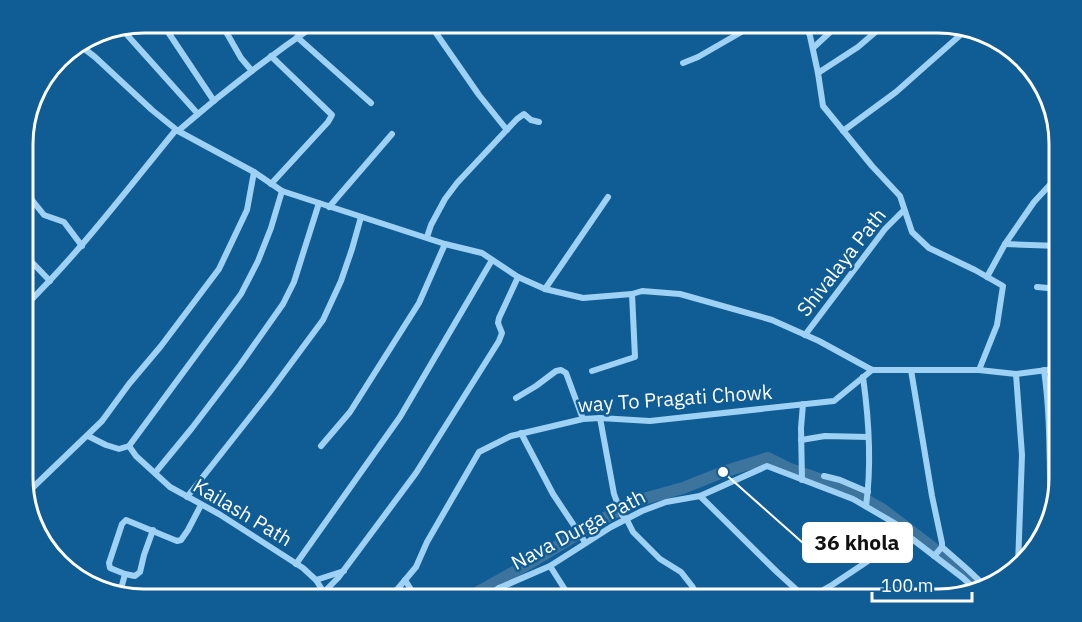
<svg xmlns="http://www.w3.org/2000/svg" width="1082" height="622" viewBox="0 0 1082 622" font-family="'IBM Plex Sans',sans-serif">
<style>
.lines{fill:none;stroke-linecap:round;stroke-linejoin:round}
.river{stroke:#3d749d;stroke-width:12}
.minor{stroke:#9ed1f4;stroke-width:6}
.labels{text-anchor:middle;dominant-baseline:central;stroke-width:5;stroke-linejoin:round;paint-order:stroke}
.street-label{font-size:20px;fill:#fff;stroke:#105d96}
.rim{fill:none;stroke:#fff;stroke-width:3}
.leader{fill:none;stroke:#fff;stroke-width:2}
.callout-dot{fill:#fff;stroke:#105d96;stroke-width:2}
.callout{fill:#fff;stroke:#fff;stroke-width:2}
.callout-label{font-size:21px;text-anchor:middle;font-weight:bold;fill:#111}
</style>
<rect width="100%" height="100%" fill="#105d96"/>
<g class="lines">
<polyline class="river" points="466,599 528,564 596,523 636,501 683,488 723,472 768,458 790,469 842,487 882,509 967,574 981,587"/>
<g class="minor">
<polyline points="162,23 214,101"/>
<polyline points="221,23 241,58 252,71"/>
<polyline points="429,23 479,95 507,130"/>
<polyline points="805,23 810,36 818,73 823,106 872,166 900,196 912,232 929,248 975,270 1003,286 997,325 979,370"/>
<polyline points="120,27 198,114"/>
<polyline points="297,37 371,103"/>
<polyline points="78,44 95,57 152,110 178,131 254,172 282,191 445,244 482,253 518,277 545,289 583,298 632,294 642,291 680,294 772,320 819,341 872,370 979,370 1016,374 1047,370 1059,367"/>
<polyline points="813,48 840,23"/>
<polyline points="683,63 698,57 757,23"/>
<polyline points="818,73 858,47 886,23"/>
<polyline points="843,131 896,92 966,30"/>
<polyline points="271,184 328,122 332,115 271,56"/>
<polyline points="24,190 44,215 64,222 82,246"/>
<polyline points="329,207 392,134"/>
<polyline points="427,237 431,225 445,199 457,183 517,119 524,114 531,120 539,122"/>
<polyline points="1005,244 1059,246"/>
<polyline points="24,254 50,281"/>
<polyline points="987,277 1005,244 1034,202 1059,175"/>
<polyline points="1037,287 1059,289"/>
<polyline points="545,289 608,197"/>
<path d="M24 307C79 253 126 191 175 131H178C223 92 270 56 318 23"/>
<polyline points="805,335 885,229 904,210"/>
<polyline points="911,370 932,496 942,543 942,547 934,556"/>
<path d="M1044 370C1051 418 1049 466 1051 514"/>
<polyline points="592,371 635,357 632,294"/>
<polyline points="1016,374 1022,455 1018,565"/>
<path d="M863 377C869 420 872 463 866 506"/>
<polyline points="516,398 536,386 556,371 561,370 566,373 583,419"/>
<polyline points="600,418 614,494 622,515 627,520 633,532 660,559 681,572 692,586 699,599"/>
<polyline points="521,433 553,494 585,542"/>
<polyline points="88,436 106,445 119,449 129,446 241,294 258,261 271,228 282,191"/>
<polyline points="801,440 825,436 868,437"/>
<polyline points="129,446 136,456 170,487 219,514 303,568 316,580 328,599"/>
<polyline points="321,446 350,412 419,303 445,244"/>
<polyline points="155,473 192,428 240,365 283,304 294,282 319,203"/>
<polyline points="824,476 840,480 868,492"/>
<polyline points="802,480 801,428 803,404"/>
<polyline points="24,496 102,421 129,384 161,346 219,269 247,210 254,172"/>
<polyline points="700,496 777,572 799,592 805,595 809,595 816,594 832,585 907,535"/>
<polyline points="187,497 269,393 323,320 341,281 352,249 361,217"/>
<polyline points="942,547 967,569 985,586"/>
<polyline points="296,564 400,417 492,260"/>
<polyline points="550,566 571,599"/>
<polyline points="125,574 135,576 140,572 144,555 153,530"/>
<polyline points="316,580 344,571"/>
<polyline points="405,580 417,599"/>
<polyline points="499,588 505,599"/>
<polyline points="120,593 125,574 110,568 109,563 122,524 126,520 177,541 181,540 188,530 201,505"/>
<polyline points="323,593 338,578 416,473 499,341 502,333 498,323 499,318 518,277"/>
<polyline points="376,599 395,592 416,567 427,542 479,452 511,436 583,419 600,418 650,421 834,401 872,370"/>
<polyline points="482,599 499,588 550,566 611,527 642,511 666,502 700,496 767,466 853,499 896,524 907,535 963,578 975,589"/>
</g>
</g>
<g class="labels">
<g class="street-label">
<text transform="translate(841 262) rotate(-52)">Shivalaya Path</text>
<text transform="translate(675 398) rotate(-4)">way To Pragati Chowk</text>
<text transform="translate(243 512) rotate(31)">Kailash Path</text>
<text transform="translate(578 529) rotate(-28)">Nava Durga Path</text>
</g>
</g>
<path d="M0 0H1082V622H0ZM144 33H938A111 111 0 0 1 1049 144V478A111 111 0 0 1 938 589H144A111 111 0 0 1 33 478V144A111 111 0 0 1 144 33Z" fill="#105d96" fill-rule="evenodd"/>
<path class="rim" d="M144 33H938A111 111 0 0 1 1049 144V478A111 111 0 0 1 938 589H144A111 111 0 0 1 33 478V144A111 111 0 0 1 144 33Z"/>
<path class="leader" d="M723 472L803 543"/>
<circle class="callout-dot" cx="723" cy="472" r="6"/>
<rect class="callout" x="803" y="523" width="109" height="39" rx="6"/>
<g class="callout-label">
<text x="857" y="550">36 khola</text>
</g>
<path d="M872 592v9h100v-9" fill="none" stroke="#ffffff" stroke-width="3"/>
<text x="881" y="592" font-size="18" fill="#ffffff" stroke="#105d96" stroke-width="4.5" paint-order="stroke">100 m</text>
</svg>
